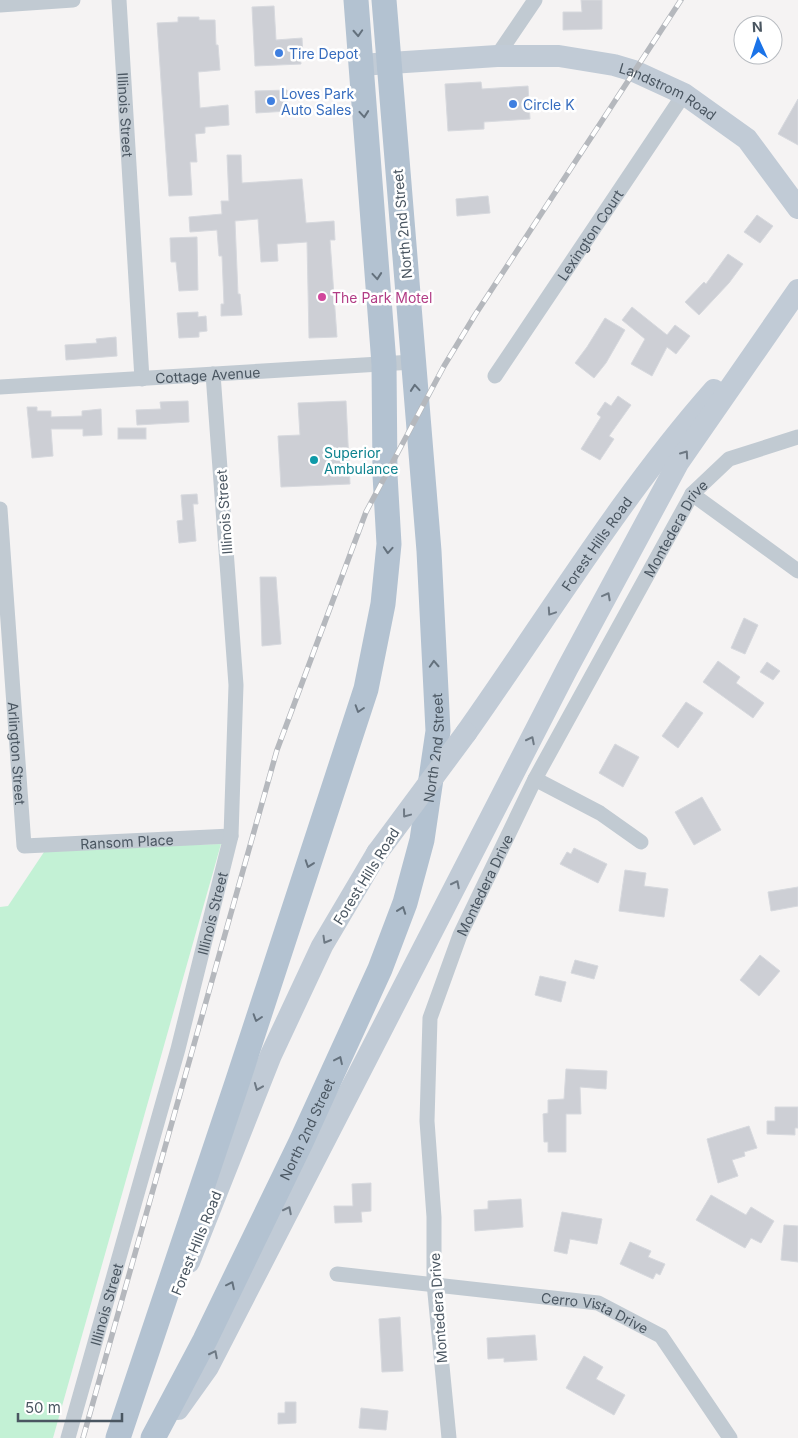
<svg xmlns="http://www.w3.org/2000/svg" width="798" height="1438" viewBox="0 0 798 1438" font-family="Inter,sans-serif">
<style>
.green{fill:#c3f1d5}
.building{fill:#cdcfd5;stroke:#d7d9de}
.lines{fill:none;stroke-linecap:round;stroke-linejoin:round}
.street{stroke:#c1cad2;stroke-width:15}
.secondary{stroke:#c1cbd6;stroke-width:22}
.primary{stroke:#b3c2d1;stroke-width:25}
.rail-casing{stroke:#b5b8bd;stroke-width:5.5}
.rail{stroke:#fff;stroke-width:4;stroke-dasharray:11;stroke-linecap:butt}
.secondary-bridge{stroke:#c1cbd6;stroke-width:22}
.oneway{stroke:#64717d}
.oneway2{stroke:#6e7984}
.shop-dot{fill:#3f7fe0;stroke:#fff;stroke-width:2}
.hotel-dot{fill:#d1479c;stroke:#fff;stroke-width:2}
.culture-dot{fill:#0f9aa8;stroke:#fff;stroke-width:2}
.labels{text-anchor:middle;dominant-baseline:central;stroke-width:5;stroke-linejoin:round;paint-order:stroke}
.shop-label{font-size:14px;fill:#366cbe;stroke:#fff;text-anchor:start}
.street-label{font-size:14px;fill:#4a5661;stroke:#fff}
.hotel-label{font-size:14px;fill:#b23c85;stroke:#fff;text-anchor:start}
.culture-label{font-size:14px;fill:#0d838f;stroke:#fff;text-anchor:start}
</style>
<rect width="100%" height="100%" fill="#f5f3f3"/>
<polygon class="green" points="221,844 53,1438 0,1438 0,907 8,906 46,849"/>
<g class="building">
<polygon points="581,0 602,0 602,29 563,30 563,12 582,12"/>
<polygon points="274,6 276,40 302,38 303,55 300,55 301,64 255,66 252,7"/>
<polygon points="178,17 199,17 199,20 215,20 216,45 218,45 220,70 198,72 200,108 228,105 229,125 205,127 205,133 195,134 197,162 190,162 192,195 169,196 157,23 178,22"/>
<polygon points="481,82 482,89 528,86 530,119 484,122 484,129 448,131 445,84"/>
<polygon points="287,90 288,111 256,113 255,91"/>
<polygon points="798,99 798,145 778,134"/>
<polygon points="227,155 241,155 242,183 302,179 306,223 334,221 335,240 330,240 337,337 309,338 307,242 277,244 278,261 261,262 258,219 235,221 238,294 240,294 242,315 221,316 221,304 224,304 222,256 219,256 217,230 190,232 189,217 222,214 221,201 229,201"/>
<polygon points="488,196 490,213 457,216 456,199"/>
<polygon points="757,215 773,226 760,243 744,232"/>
<polygon points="197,237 198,290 179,291 176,262 171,262 170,238"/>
<polygon points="728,254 743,264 729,283 699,315 685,302 704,282 706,284"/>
<polygon points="632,307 667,335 675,325 690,336 676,354 667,347 652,376 631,364 645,339 622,320"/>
<polygon points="198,312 198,317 206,316 207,331 199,332 199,337 179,338 177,313"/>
<polygon points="605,318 625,330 606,363 594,378 575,363 587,347"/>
<polygon points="116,337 117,356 66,360 65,345 97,343 96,339"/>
<polygon points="618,396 631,405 609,436 614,439 600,460 581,449 601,417 597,414 605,402 611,406"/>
<polygon points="188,401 189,422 137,425 136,410 161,409 160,402"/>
<polygon points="346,401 350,484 281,487 278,436 300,435 298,403"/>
<polygon points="27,407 37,407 37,411 51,411 51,417 82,416 82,411 101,409 102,435 83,436 83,429 51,429 53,456 32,458"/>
<rect x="118" y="428" width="28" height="11"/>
<polygon points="197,494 198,504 193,504 196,541 179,543 177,521 183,520 181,495"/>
<polygon points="260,577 276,577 281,644 262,646"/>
<polygon points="744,618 758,625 745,654 731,648"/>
<polygon points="718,661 740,677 736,683 764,703 753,718 703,682"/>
<polygon points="767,662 780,671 773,680 760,672"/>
<polygon points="686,702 703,713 678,748 662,736"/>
<polygon points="615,744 639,757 623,787 599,773"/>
<polygon points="702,797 721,830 694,845 675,812"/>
<polygon points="574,848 607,864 598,883 560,864 567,852 571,854"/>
<polygon points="625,870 646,873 644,886 668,889 664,917 619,911"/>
<polygon points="798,887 798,906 771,911 768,892"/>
<polygon points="760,955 780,971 759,996 740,980"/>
<polygon points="575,960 598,966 594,979 571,973"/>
<polygon points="540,976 566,982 561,1002 535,995"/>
<polygon points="566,1069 607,1071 606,1089 580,1087 581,1114 566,1114 566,1152 548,1152 548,1142 544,1142 543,1114 548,1113 548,1100 564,1099"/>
<polygon points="775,1107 798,1107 798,1128 795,1128 795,1135 767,1134 767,1121 775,1121"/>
<polygon points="749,1126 757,1148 744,1152 745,1156 732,1160 738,1176 718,1183 707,1139"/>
<polygon points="371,1183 371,1211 361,1212 362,1222 335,1223 334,1206 353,1206 352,1184"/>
<polygon points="711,1195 746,1215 751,1207 774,1221 761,1243 751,1238 745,1248 696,1220"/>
<polygon points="521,1199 523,1227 475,1231 474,1210 488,1209 488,1201"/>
<polygon points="562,1212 602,1219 597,1244 570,1239 567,1254 554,1251"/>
<polygon points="784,1225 798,1226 798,1262 781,1260"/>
<polygon points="630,1242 651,1251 648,1257 665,1264 660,1275 656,1273 653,1279 620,1264"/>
<polygon points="400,1317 403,1371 382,1372 379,1319"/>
<polygon points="535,1335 537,1360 504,1362 504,1358 488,1359 487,1338"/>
<polygon points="584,1356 603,1367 596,1379 625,1395 614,1415 566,1388"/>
<polygon points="285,1402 296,1402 296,1423 278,1424 278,1413 285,1413"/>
<polygon points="361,1408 388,1411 386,1430 359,1428"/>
</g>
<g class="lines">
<g class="street">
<path id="s1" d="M119 0 142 379"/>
<polyline points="0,5 73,0"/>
<polyline points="497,56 535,0"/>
<path id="s2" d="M495 376 684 94"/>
<path id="s3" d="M0 387 413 362"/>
<polyline points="692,494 798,571"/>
<path id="s4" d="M0 509 24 846 231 836"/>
<polyline points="535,779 600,813 641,842"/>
<path id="s5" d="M337 1274 598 1303 661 1336 730 1438"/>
<path id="s6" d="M68 1438 178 1049 231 836 236 685 213 374"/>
<path id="s7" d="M449 1438 434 1283V1217L427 1121 430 1018 460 935 535 779 692 494 729 459 798 437"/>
</g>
<g class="secondary">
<path id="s8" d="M360 65 497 56H559L614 65 634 71 684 94 747 139 798 208"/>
<path id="s9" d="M466 733C546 620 622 494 714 390"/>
<polyline points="189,1262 271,1055 322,946 377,853"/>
<polyline points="178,1409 208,1367 567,669 678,463 798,290"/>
</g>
<g class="primary">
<polyline points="118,1438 237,1083 366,689 383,604 389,544 385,475 384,364 356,0"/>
<path id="s10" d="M153 1438 205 1340 301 1142 380 969 405 903 422 840 438 731 429 551 384 0"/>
</g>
<defs>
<polyline id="rail" points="83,1438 277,750 366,512 444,366 475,315 681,0"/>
</defs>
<use href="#rail" class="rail-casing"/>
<use href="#rail" class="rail"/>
<polyline class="secondary-bridge" points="377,853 466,733"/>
</g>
<defs><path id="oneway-chevron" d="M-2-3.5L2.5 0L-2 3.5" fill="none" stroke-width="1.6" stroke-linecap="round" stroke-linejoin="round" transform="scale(1.25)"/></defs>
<g class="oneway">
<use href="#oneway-chevron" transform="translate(358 33) rotate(87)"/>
<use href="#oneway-chevron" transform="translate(364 114) rotate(85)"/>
<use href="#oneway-chevron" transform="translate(377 276) rotate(85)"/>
<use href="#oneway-chevron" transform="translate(415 388) rotate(-95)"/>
<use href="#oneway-chevron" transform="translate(388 550) rotate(94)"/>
<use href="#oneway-chevron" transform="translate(434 664) rotate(-93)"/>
<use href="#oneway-chevron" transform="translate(359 709) rotate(108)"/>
<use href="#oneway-chevron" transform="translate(309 864) rotate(109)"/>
<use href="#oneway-chevron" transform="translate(402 910) rotate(-70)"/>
<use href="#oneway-chevron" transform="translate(257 1018) rotate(108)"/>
<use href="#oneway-chevron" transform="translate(339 1060) rotate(-65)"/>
<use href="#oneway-chevron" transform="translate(231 1285) rotate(-64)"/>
</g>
<g class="oneway2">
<use href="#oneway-chevron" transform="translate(685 454) rotate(-55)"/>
<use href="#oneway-chevron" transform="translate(607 596) rotate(-62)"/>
<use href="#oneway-chevron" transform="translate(551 612) rotate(124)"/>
<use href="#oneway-chevron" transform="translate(531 740) rotate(-63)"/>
<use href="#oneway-chevron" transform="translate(406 814) rotate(127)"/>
<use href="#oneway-chevron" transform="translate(456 884) rotate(-63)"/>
<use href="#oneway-chevron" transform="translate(326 940) rotate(120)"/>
<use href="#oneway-chevron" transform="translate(258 1087) rotate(112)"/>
<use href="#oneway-chevron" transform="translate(288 1210) rotate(-63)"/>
<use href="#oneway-chevron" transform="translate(214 1354) rotate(-63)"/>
</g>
<g class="shop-dot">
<circle cx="279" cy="53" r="5"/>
<circle cx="271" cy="101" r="5"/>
<circle cx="513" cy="104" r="5"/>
</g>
<circle class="hotel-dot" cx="322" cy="297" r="5"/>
<circle class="culture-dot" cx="314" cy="460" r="5"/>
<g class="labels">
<g class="shop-label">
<text x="289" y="53">Tire Depot</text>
<text x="281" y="93">Loves Park<tspan x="281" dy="16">Auto Sales</tspan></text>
<text x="523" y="104">Circle K</text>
</g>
<g class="street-label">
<text stroke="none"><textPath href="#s8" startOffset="315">Landstrom Road</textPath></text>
<text stroke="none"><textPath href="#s1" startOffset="115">Illinois Street</textPath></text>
<text transform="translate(402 224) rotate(-95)">North 2nd Street</text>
<text stroke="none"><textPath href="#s2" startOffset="170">Lexington Court</textPath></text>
<text stroke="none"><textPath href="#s3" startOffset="208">Cottage Avenue</textPath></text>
<text transform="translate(224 512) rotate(-94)">Illinois Street</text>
<text stroke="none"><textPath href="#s7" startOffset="970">Montedera Drive</textPath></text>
<text stroke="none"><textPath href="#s9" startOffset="230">Forest Hills Road</textPath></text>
<text stroke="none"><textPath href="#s10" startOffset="750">North 2nd Street</textPath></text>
<text stroke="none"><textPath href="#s4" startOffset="245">Arlington Street</textPath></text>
<text stroke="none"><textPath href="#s4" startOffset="441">Ransom Place</textPath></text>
<text transform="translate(366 876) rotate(-58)">Forest Hills Road</text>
<text stroke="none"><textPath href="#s7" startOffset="565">Montedera Drive</textPath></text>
<text stroke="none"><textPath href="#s6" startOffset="544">Illinois Street</textPath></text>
<text stroke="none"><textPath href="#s10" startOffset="345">North 2nd Street</textPath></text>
<text transform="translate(196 1243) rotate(-68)">Forest Hills Road</text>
<text stroke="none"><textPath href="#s6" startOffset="139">Illinois Street</textPath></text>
<text transform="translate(438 1308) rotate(-94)">Montedera Drive</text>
<text stroke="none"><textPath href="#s5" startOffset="262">Cerro Vista Drive</textPath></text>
</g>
<g class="hotel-label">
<text x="332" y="297">The Park Motel</text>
</g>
<g class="culture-label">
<text x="324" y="452">Superior<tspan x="324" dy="16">Ambulance</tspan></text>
</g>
</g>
<g transform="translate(758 40) rotate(357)"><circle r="24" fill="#ffffff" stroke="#b7bbc0"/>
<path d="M0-4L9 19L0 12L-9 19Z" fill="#1a73e8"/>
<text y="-8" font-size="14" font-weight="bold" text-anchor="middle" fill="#4a5661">N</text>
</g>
<path d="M18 1413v8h104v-8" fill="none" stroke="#4a5661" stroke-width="2.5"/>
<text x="25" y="1413" font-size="15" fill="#4a5661" stroke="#ffffff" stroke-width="4" paint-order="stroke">50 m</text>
</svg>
